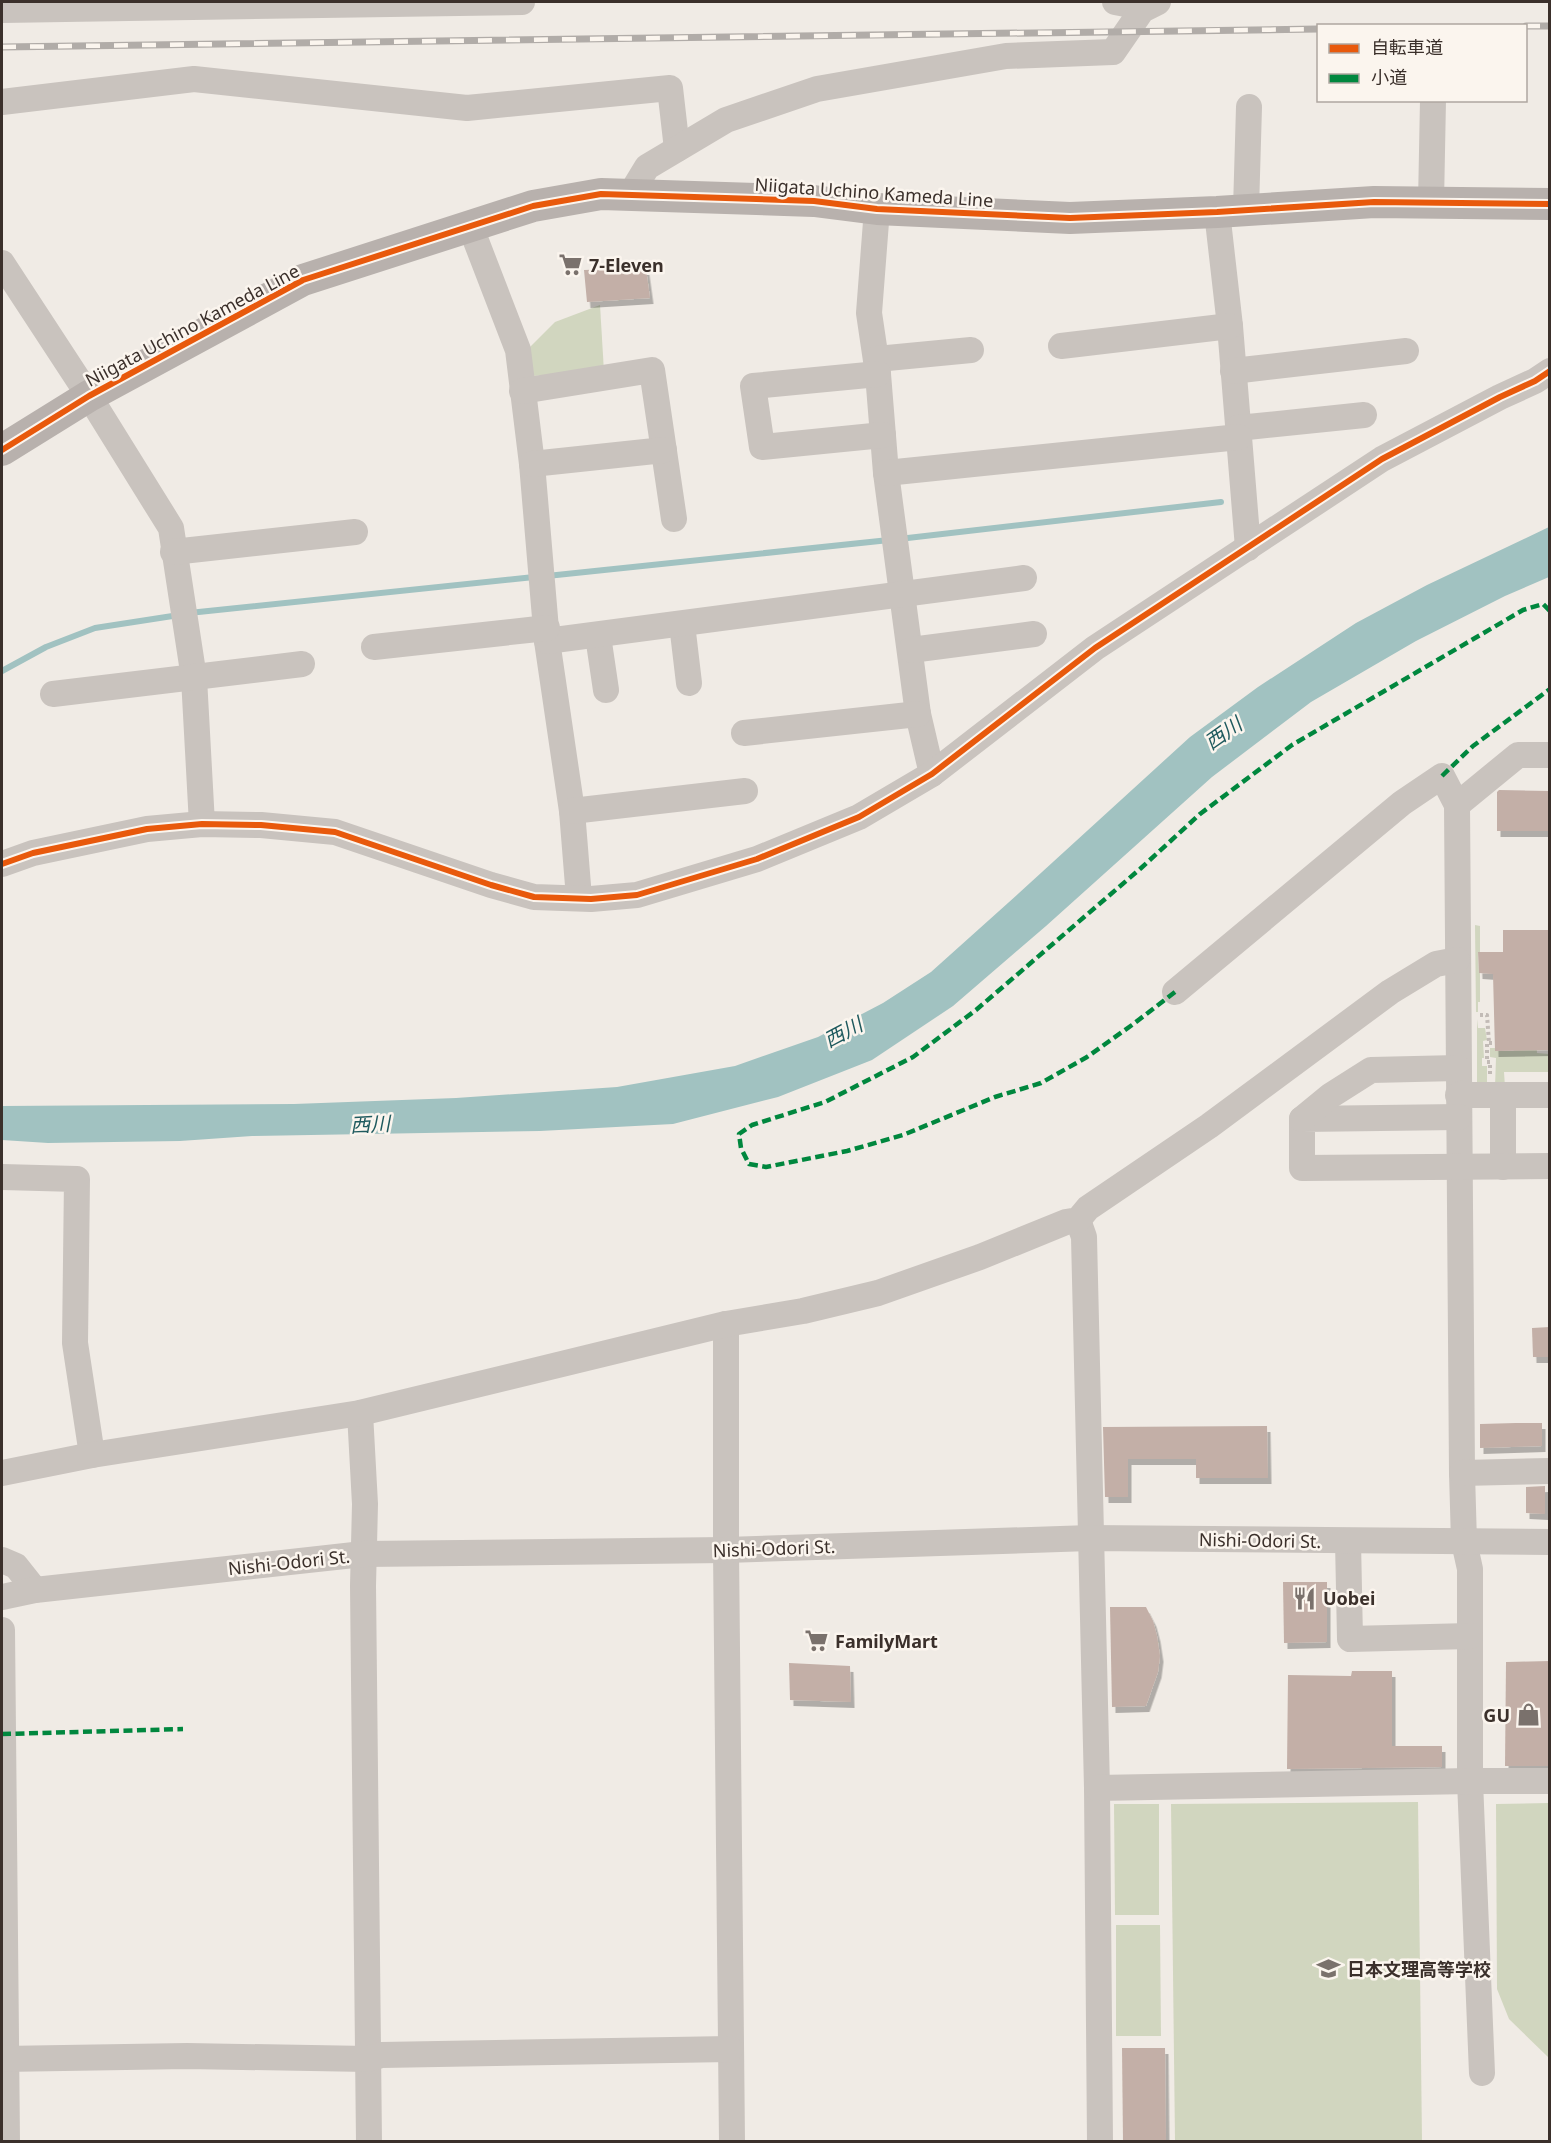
<svg xmlns="http://www.w3.org/2000/svg" width="1551" height="2143" viewBox="0 0 1551 2143" font-family="'Noto Sans','Noto Sans JP',sans-serif">
<style>
.green{fill:#d1d6bf}
.water{fill:#a1c2c1}
.lines{fill:none;stroke-linecap:round;stroke-linejoin:round}
.stream{stroke:#a1c2c1;stroke-width:6}
.building{fill:#c3afa7;filter:url(#shadow)}
.path{stroke:#c2bbb6;stroke-width:4;stroke-dasharray:3 3;stroke-linecap:butt}
.minor{stroke:#c9c3be;stroke-width:26}
.major{stroke:#b8b1ad;stroke-width:32}
.rail-casing{stroke:#b1aca8;stroke-width:7}
.rail{stroke:#fbf5ee;stroke-width:4.5;stroke-dasharray:14;stroke-linecap:butt}
.quiet{stroke:#00873e;stroke-width:4.5;stroke-dasharray:9 4.5;stroke-linecap:butt}
.cycleway-casing{stroke:#fbf5ee;stroke-width:10}
.cycleway{stroke:#e8590c;stroke-width:6}
.labels{text-anchor:middle;dominant-baseline:central;stroke-width:5;stroke-linejoin:round;paint-order:stroke}
.street-label{font-size:18px;fill:#3b302b;stroke:#fbf5ee}
.poi-label{font-size:18px;font-weight:bold;fill:#3b302b;stroke:#fbf5ee;text-anchor:start}
.water-label{font-size:20px;font-style:italic;fill:#1f5a5e;stroke:#fbf5ee}
</style>
<defs>
<filter id="shadow"><feDropShadow dx="3.5" dy="6" stdDeviation="0" flood-color="#0004"/></filter>
</defs>
<rect width="100%" height="100%" fill="#f0ebe5"/>
<g class="green">
<polygon points="600,305 604,372 532,376 528,349 555,322"/>
<polygon points="1475,925 1480,926 1480,952 1478,953 1479,973 1480,973 1480,1002 1478,1002 1478,1012 1476,1012"/>
<polygon points="1477,1019 1478,1028 1485,1028 1487,1040 1483,1041 1484,1058 1482,1058 1482,1066 1487,1066 1487,1087 1477,1087"/>
<polygon points="1536,1036 1537,1053 1549,1054 1549,1072 1504,1072 1505,1087 1495,1087 1496,1058 1490,1057 1490,1048 1495,1048 1495,1051 1513,1051"/>
<polygon points="1418,1802 1422,2141 1175,2141 1171,1804"/>
<polygon points="1549,1803 1550,1803 1549,2058 1509,2019 1497,1989 1496,1804"/>
<polygon points="1114,1804 1159,1804 1159,1915 1115,1915"/>
<polygon points="1116,1925 1160,1925 1161,2036 1116,2036"/>
</g>
<polygon class="water" points="1549,527 1549,577 1505,596 1416,641 1311,702 1212,777 1046,926 953,1006 872,1060 778,1097 673,1124 540,1131 252,1136 180,1141 48,1143 2,1140 2,1106 294,1104 456,1098 617,1087 735,1066 818,1037 883,1003 931,972 1019,893 1190,737 1258,687 1356,623 1427,585"/>
<g class="lines">
<g class="stream">
<polyline points="899,539 1221,502"/>
<polyline points="547,576 889,540"/>
<polyline points="189,613 534,577"/>
<polyline points="2,671 46,647 95,628 179,615"/>
</g>
</g>
<g class="building">
<polygon points="636,268 636,269 646,269 650,298 587,302 584,270"/>
<polygon points="1499,790 1550,791 1550,831 1497,831 1497,792"/>
<polygon points="1503,930 1550,930 1550,1050 1495,1051 1493,974 1479,973 1478,952 1503,952"/>
<polygon points="1550,1327 1550,1357 1533,1357 1532,1328"/>
<polygon points="1516,1423 1542,1423 1542,1446 1480,1448 1480,1424"/>
<polygon points="1267,1426 1268,1478 1196,1478 1196,1459 1128,1459 1128,1497 1105,1497 1103,1427"/>
<polygon points="1545,1486 1545,1514 1526,1513 1526,1487"/>
<polygon points="1283,1582 1327,1582 1327,1642 1284,1643"/>
<polygon points="1110,1607 1146,1607 1153,1621 1157,1636 1160,1656 1158,1672 1146,1706 1112,1707"/>
<polygon points="1550,1661 1550,1766 1505,1766 1506,1662"/>
<polygon points="789,1663 850,1666 851,1702 790,1700"/>
<polygon points="1352,1671 1392,1671 1392,1746 1442,1746 1442,1767 1287,1769 1288,1675 1351,1676"/>
<polygon points="1122,2048 1165,2048 1166,2142 1123,2142"/>
</g>
<g class="lines">
<g class="path">
<polyline points="1480,1015 1487,1015 1489,1043"/>
<polyline points="1490,1074 1490,1062 1487,1062 1487,1043 1495,1043"/>
</g>
<g class="minor">
<polyline points="1115,2 1136,6 1142,10"/>
<polyline points="2,10 522,2"/>
<polyline points="2,102 194,79 467,108 670,88 677,149"/>
<polyline points="630,195 647,167 726,120 817,89 1006,56 1113,52 1142,10 1158,2"/>
<polyline points="1431,203 1433,100"/>
<polyline points="877,209 869,313 878,374 886,473 918,714 932,774"/>
<polyline points="1246,209 1249,107"/>
<polyline points="1217,212 1230,326 1248,548"/>
<polyline points="471,228 518,350 532,464 547,641 572,811 579,898"/>
<polyline points="2,263 89,396 171,528 194,678 202,824"/>
<polyline points="1061,346 1230,326"/>
<polyline points="877,359 971,350"/>
<polyline points="1233,371 1406,351"/>
<polyline points="878,374 753,386 762,447 883,435"/>
<polyline points="522,391 652,370 674,519"/>
<polyline points="1238,428 1364,415"/>
<polyline points="532,464 664,450"/>
<polyline points="886,473 1239,437"/>
<polyline points="173,552 355,532"/>
<polyline points="682,624 689,683"/>
<polyline points="598,636 606,690"/>
<polyline points="547,641 1024,578"/>
<polyline points="374,647 547,628"/>
<polyline points="911,650 1034,634"/>
<polyline points="53,694 302,664"/>
<polyline points="744,733 918,714"/>
<polyline points="1457,805 1518,755 1550,755"/>
<polyline points="572,811 745,791"/>
<polyline points="2,864 33,853 147,829 202,824 261,825 335,832 491,885 534,897 591,899 637,895 757,859 859,817 932,774 1095,648 1382,459 1500,397 1535,381 1550,371"/>
<polyline points="1175,992 1402,803 1442,776 1457,805 1462,1473 1464,1542 1470,1569 1470,1781 1482,2073"/>
<polyline points="1458,1095 1550,1095"/>
<polyline points="1503,1095 1503,1167"/>
<polyline points="1459,1117 1302,1119 1302,1168 1550,1166"/>
<polyline points="1302,1119 1330,1096 1371,1070 1458,1068"/>
<polyline points="2,1177 77,1179 75,1343 92,1455"/>
<polyline points="1078,1220 1084,1237 1097,1788 1100,2142"/>
<polyline points="726,1324 726,1550 732,2142"/>
<polyline points="360,1413 365,1504 363,1586 369,2142"/>
<polyline points="2,1473 92,1455 360,1413 726,1324 803,1311 878,1293 980,1257 1066,1222 1078,1220 1088,1208 1209,1126 1390,992 1436,964 1457,960"/>
<polyline points="1462,1473 1550,1471"/>
<polyline points="1348,1541 1350,1639 1470,1636"/>
<polyline points="2,1560 16,1566 35,1590"/>
<polyline points="2,1597 35,1590 363,1554 726,1550 1090,1538 1550,1542"/>
<polyline points="2,1630 7,2142"/>
<polyline points="1097,1788 1470,1781 1550,1781"/>
<polyline points="2,2059 187,2056 368,2059 381,2055 730,2049"/>
</g>
<polyline class="major" points="2,450 89,396 303,280 533,206 601,194 814,201 877,209 1070,218 1217,212 1374,202 1550,204"/>
<defs>
<g id="rail">
<polyline points="1526,26 1550,26"/>
<polyline points="2,47 1318,29"/>
</g>
</defs>
<use href="#rail" class="rail-casing"/>
<use href="#rail" class="rail"/>
<g class="quiet">
<polyline points="1442,776 1473,746 1550,689"/>
<polyline points="1175,992 1132,1025 1087,1057 1041,1083 995,1097 903,1135 847,1151 766,1167 749,1164 741,1148 739,1134 752,1125 825,1102 913,1057 976,1010 1140,869 1200,814 1292,745 1523,610 1543,604 1550,611"/>
<polyline points="2,1734 183,1729"/>
</g>
<defs>
<g id="cycleway">
<polyline points="2,450 89,396 303,280 533,206 601,194 814,201 877,209 1070,218 1217,212 1374,202 1550,204"/>
<polyline points="2,864 33,853 147,829 202,824 261,825 335,832 491,885 534,897 591,899 637,895 757,859 859,817 932,774 1095,648 1382,459 1500,397 1535,381 1550,371"/>
</g>
</defs>
<use href="#cycleway" class="cycleway-casing"/>
<use href="#cycleway" class="cycleway"/>
</g>
<defs>
<symbol id="supermarket-bare" viewBox="-9 -9 18 18"><path d="M-6-5.5h2.5l.6 2H6L4.5 2H-2.5L-4.4-4H-6ZM-1.5 3.2a1.3 1.3 0 1 0 .1 0ZM3 3.2a1.3 1.3 0 1 0 .1 0Z" fill="#7a716c" stroke="#fbf5ee" stroke-width="2.5" paint-order="stroke"/></symbol>
<symbol id="restaurant-bare" viewBox="-9 -9 18 18"><path d="M-5-6h1v4h1v-4h1v4h1v-4h1v5L-1.5 .5V6h-2V.5L-5-1ZM5-6V6H3V1.5H1.5Q1.5-4 5-6Z" fill="#7a716c" stroke="#fbf5ee" stroke-width="2.5" paint-order="stroke"/></symbol>
<symbol id="shop-bare" viewBox="-9 -9 18 18"><path d="M-5-2.5h2.3a2.7 3.5 0 0 1 5.4 0H5L5.5 6h-11ZM-1.5-2.5h3a1.5 2.3 0 0 0-3 0Z" fill="#7a716c" stroke="#fbf5ee" stroke-width="2.5" paint-order="stroke"/></symbol>
<symbol id="school-bare" viewBox="-9 -9 18 18"><path d="M0-5L7-2L0 1L-7-2ZM-4 1L0 2.5L4 1V4Q0 6-4 4Z" fill="#7a716c" stroke="#fbf5ee" stroke-width="2.5" paint-order="stroke"/></symbol>
</defs>
<g fill-rule="evenodd">
<use href="#supermarket-bare" x="554" y="248" width="33" height="33"/>
<use href="#restaurant-bare" x="1288" y="1582" width="33" height="33"/>
<use href="#supermarket-bare" x="800" y="1624" width="33" height="33"/>
<use href="#shop-bare" x="1512" y="1698" width="33" height="33"/>
<use href="#school-bare" x="1312" y="1952" width="33" height="33"/>
</g>
<g class="labels">
<g class="street-label">
<text transform="translate(874 192) rotate(4)">Niigata Uchino Kameda Line</text>
<text transform="translate(192 325) rotate(-28)">Niigata Uchino Kameda Line</text>
<text transform="translate(1260 1540) rotate(1)">Nishi-Odori St.</text>
<text transform="translate(774 1548) rotate(-2)">Nishi-Odori St.</text>
<text transform="translate(289 1562) rotate(-6)">Nishi-Odori St.</text>
</g>
<g class="poi-label">
<text x="589" y="265">7-Eleven</text>
<text x="1323" y="1598">Uobei</text>
<text x="835" y="1641">FamilyMart</text>
<text x="1510" y="1715" text-anchor="end">GU</text>
<text x="1347" y="1969">日本文理高等学校</text>
</g>
<g class="water-label">
<text transform="translate(1223 733) rotate(-35)">西川</text>
<text transform="translate(843 1032) rotate(-28)">西川</text>
<text transform="translate(370 1124) rotate(-3)">西川</text>
</g>
</g>
<rect width="1551" height="2143" fill="none" stroke="#3b302b" stroke-width="6"/>
<rect x="1317" y="24" width="210" height="78" fill="#fbf5ee" stroke="#aea6a0" stroke-width="1.5"/>
<rect x="1329" y="44" width="30" height="9" fill="#e8590c" stroke="#aea6a0" stroke-width="1.5"/>
<text x="1371" y="54" font-size="18" fill="#3b302b">自転車道</text>
<rect x="1329" y="74" width="30" height="9" fill="#00873e" stroke="#aea6a0" stroke-width="1.5"/>
<text x="1371" y="84" font-size="18" fill="#3b302b">小道</text>
</svg>
